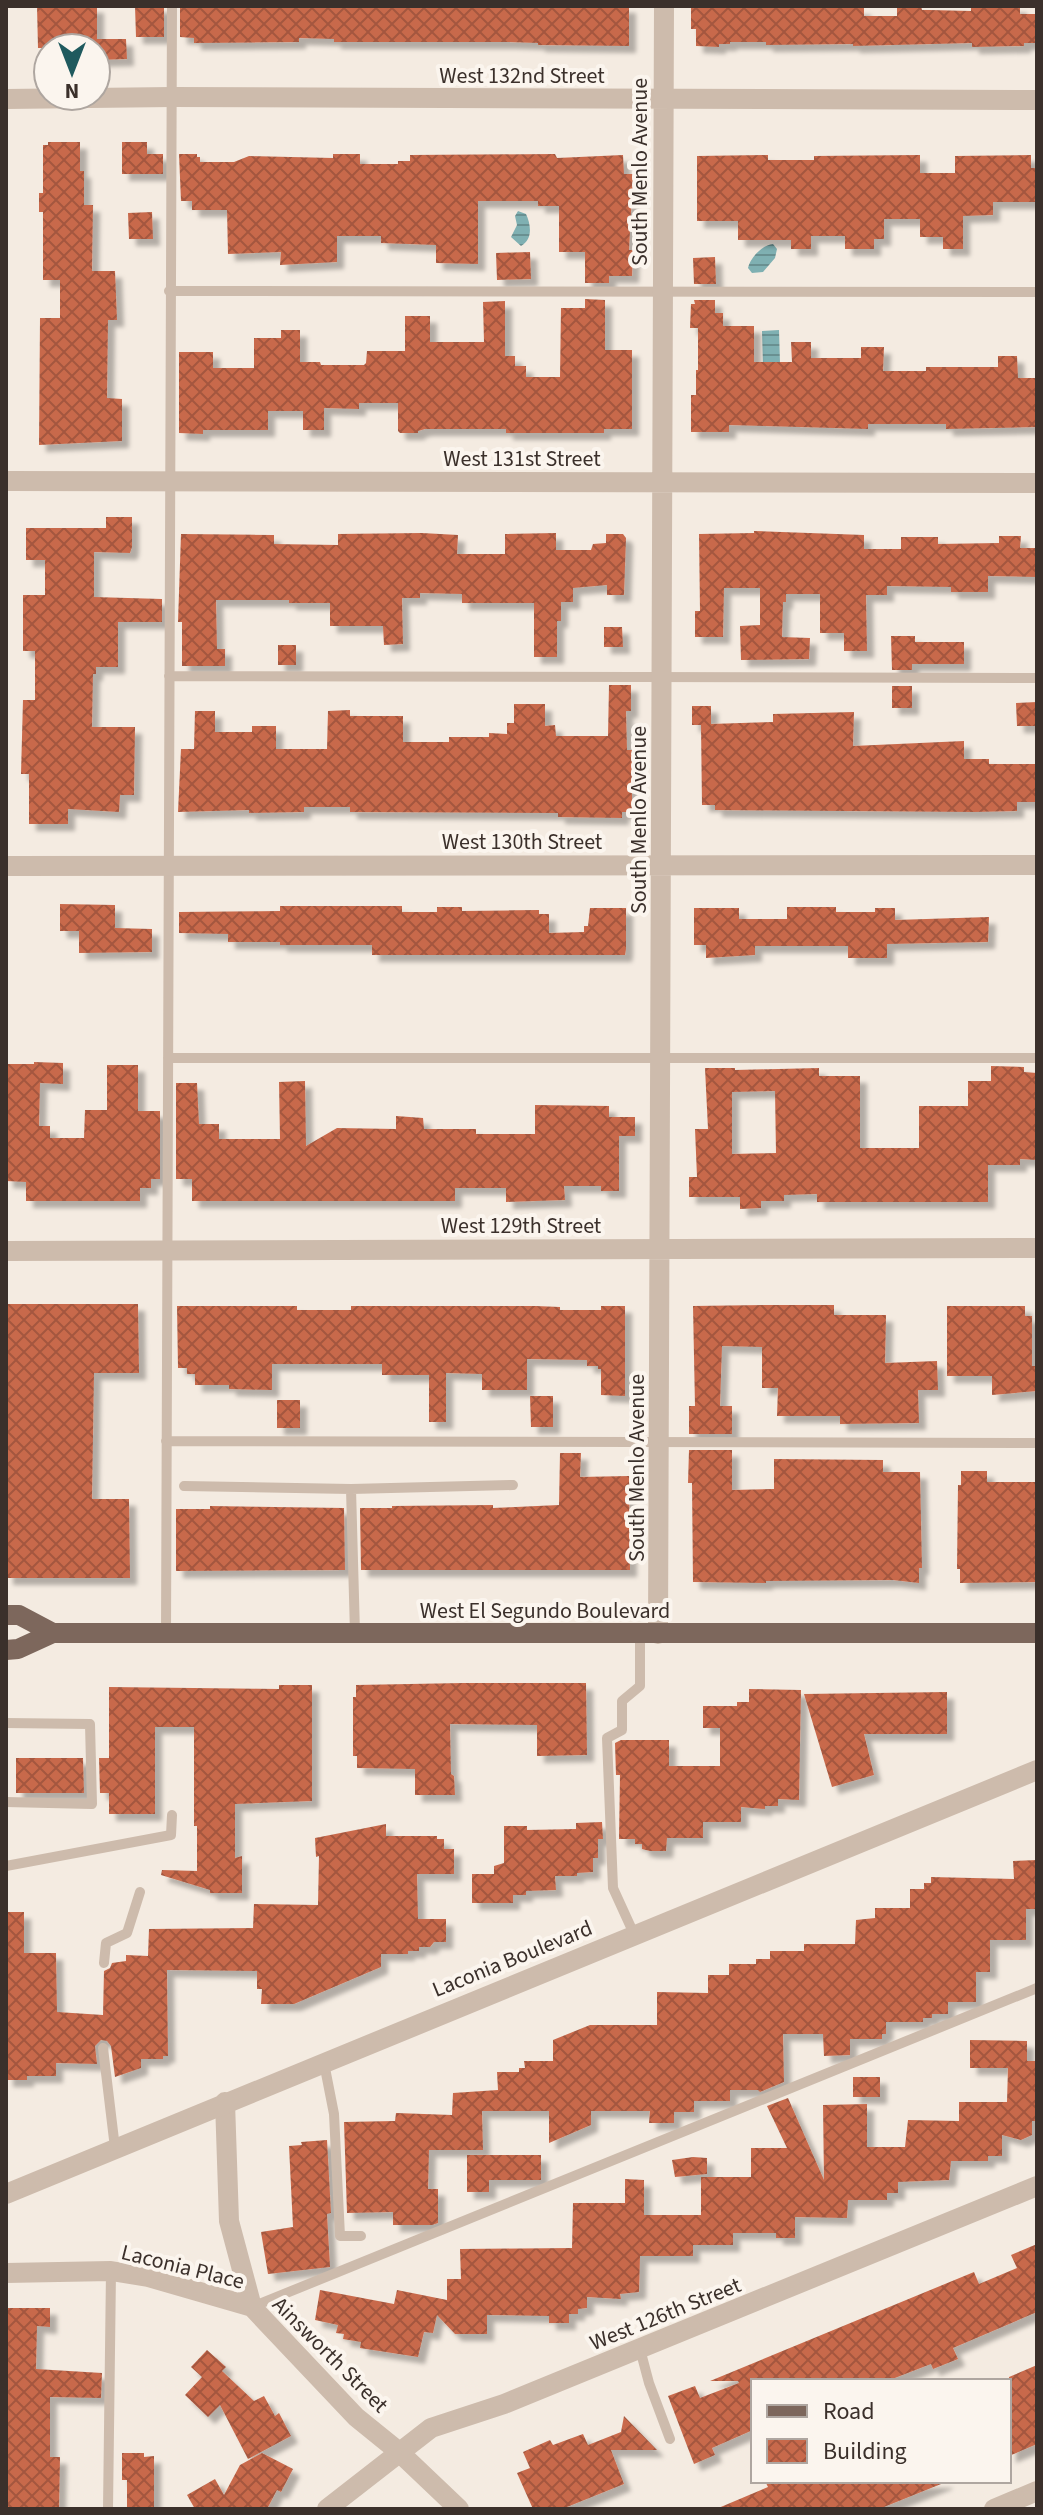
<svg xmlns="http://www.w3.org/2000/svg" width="1043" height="2515" font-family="'Source Sans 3',sans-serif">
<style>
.water{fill:url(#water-rules)}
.building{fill:url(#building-cross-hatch);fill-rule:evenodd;filter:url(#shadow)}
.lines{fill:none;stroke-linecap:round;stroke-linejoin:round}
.service{stroke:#cdbbac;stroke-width:10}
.minor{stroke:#cdbbac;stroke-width:20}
.tertiary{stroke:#cdbbac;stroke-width:20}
.primary{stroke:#7d675c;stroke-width:20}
.labels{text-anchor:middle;stroke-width:8;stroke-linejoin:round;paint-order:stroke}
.street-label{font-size:22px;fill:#3b302b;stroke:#fbf5ee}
</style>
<defs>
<pattern id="water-rules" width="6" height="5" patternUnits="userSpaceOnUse" patternTransform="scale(2)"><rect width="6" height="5" fill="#7fb0b2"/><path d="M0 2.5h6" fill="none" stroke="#699091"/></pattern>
<pattern id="building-cross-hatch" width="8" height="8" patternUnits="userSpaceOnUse" patternTransform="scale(2)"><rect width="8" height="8" fill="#c8694b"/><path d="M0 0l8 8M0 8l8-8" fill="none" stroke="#a4573f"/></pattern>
<filter id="shadow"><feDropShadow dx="7" dy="7" stdDeviation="2" flood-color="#0004"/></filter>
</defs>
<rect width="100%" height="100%" fill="#f4ebe1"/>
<path class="water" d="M518,211L526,214C531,225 533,239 521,246L511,237L517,225L515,216Z
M773,244L777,249L775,258L763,272L752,273L748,268C750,258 762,245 773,244Z
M779,330L780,363L763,367L762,331Z"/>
<path class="building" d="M37,6H97V39H126L127,59L96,60V48H38Z
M135,6H164V37H136Z
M180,6H629V46L538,45V43L509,42H334V39L299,38V42L194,43V38L180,37Z
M691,6H831V8H864V16H897V6H921L922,10H930L971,11V6H1020V14H1037V43H1024V46L972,47V43L853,46V44L766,45V42H730V44H719V47L696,46V29H691Z
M48,142H80V171H84V205H93L92,271H115L117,320H108L107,398L122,399V441L39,445L40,318H60V280H43V212H39V193H43V145H48Z
M122,142H147V154H163V174H122Z
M179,154H197V157H200V162H234L249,156L333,158V154H360V164H398V161H410V155L555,154L557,158L623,155L624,174H633L629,250H633L632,276H609V283H585V252H559V206H538V201H478V264L436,263V245L381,243V236H337V262L280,265L281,252L228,254L227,210H192V201H181Z
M768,155V160H814V156L920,155V173H955V156L1031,155V168H1037V202H993V215L963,216V249H943V237H920V219H884V239H874V249H845V236H811V249H791V240H738V221H697V156Z
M152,212L153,239H129L128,213Z
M530,252L531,279L497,280L496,253Z
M715,257L716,284H694L693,258Z
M585,299L605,300V350H632V429H604V433H506V429H425L418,431V433H400L398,431V403H359V409L324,408V430H303V411H268V430H203V434L179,433V352H213V368H254V338H281V330H300V362H320L321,365H364L366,363L367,351H405V316H430V342H484L483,302L505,301V356H515V366H526V377H560L561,308H585Z
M694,300H715V313H723V326H754V362H792L791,342H811V358H861V347H884L883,371H926V367H998V356H1017L1018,378H1037V427L946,429V424H868V429L729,425V432H691V395H696V370H698V328H690L691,304H695Z
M106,517H132V547L130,553L94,552V597L162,599V622H118V667H96V674H93L92,727H135L134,795H120L119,812L68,809V824H29V774H21L23,700H35V651H23V595H45V560H26V528H106Z
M754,531L864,535V549H901V537H938V544L999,543V536H1021L1020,548H1037V577L988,576V592H951V587L887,586V595H866L867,651H844V633H820V594H786V602H783L782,637L810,638L809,659L741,660L740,626L760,625V588H724L723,637H695V611H700L699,534L754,533Z
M422,533L458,535L457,554H505V534L556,533V550H591L593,544L606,543V534H623L626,538L624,595H607V585L573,588V602H561V621H557V657H534V603H462V594L420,593V598H402L403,644L384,645L383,626H330V603H289V600H216L217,649H225V666H182V622H178L181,534L274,535V544L338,545V534Z
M604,627H622L623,647H604Z
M891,636H915V642H964V664H912V670H892Z
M278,645H296V665H278Z
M609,685H631V711H626L627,750H632V812H622V818L558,817V813L350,812V807H304V812L249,813V810L178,812L181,749H194L195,711H215V732H252V726H276V749H327L328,711L350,710V716H403V742H449V737H489V733L507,734V723H514V704H545V726L555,725L556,736H608Z
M892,686H912V708H892Z
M1037,702V726H1017L1016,703Z
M692,706H711V724L773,722V714L854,712L853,746L964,741V759H989V764H1037L1036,802H1017V811L974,812L715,810V805H702L701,725H692Z
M60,904L115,905V928L152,929V952L79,953V931H60Z
M280,906H402V912H437V907H462V911L539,910V914H549V933L584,932V926H588L590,908H626V949L625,955H372V945H280V942H228V934L179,933V912L280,911Z
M787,907H836V912H875V908H895V920L989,917L988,942L887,944V958H848V946H755V955L706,958V945H694V908H739V919H787Z
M34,1062L63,1063V1084L40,1083L39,1126H50V1138H84L85,1110H107V1065H138V1111H160V1179H151V1188H140V1201H26V1182L6,1181V1074L8,1064H34Z
M991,1066L1024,1067V1072L1037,1073V1160L1020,1159V1165H988V1202H817V1194L784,1195V1201H761V1208L740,1209V1197H689V1177H697L695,1129H708L705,1068H735V1070L819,1068V1076H860V1148H919V1106H968V1081H991ZM775,1091L776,1153L732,1154V1092Z
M305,1081L306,1146L337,1128L396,1129V1116L423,1118L424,1129H476V1134H535V1105L609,1106V1117H635V1136H619V1191H601V1186H564L565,1200L506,1202V1188H455V1201H192V1179H176V1083H197L199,1124H219V1139H280L279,1082Z
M6,1304H138L139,1373H94L92,1499H129L130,1578H6Z
M766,1305H834V1315H886L885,1363L937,1361L938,1390H918L919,1423L840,1424V1416H777L778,1388H762V1347L722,1346L720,1406H732V1434H689V1406H695L693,1306Z
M177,1306H297V1310H351V1306H536L560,1307V1310H601V1306H625V1396L601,1395V1369H598V1366H587V1360L527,1359V1390H482V1374L446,1373V1422H429V1375H382V1364H272V1390L229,1389V1385H195V1374H187V1368H178Z
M947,1306H1025V1316H1032V1366H1037V1391L992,1395V1376H947Z
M530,1396H553V1427H531Z
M277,1400H300V1428H277Z
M689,1450H732V1490L774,1489V1459L883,1460V1472H920L922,1568H919V1583L893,1580L766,1581V1583L693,1582L692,1483H688Z
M560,1453H581L580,1477L629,1476L630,1570H361L360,1508H392V1506L493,1505V1508L559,1505Z
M961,1471H987V1482H1037V1582L960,1583V1569H957L958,1485H961Z
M210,1506L344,1508L345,1570L176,1571V1509H210Z
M463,1683H586L587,1755L537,1756V1725L450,1724L451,1774L454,1776L455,1795H415V1769L357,1768V1756H353V1697H356V1685Z
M279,1685H312V1801L235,1804V1858L242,1856V1893H210V1890L161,1875L162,1870L197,1871V1826H194V1727H155V1814H109V1793H100L99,1758H109V1687L279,1689Z
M749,1689L801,1690L799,1800L778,1799V1806H765V1809L741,1807V1822H703V1838H667L666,1851H650L642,1849V1844H635V1839H619L620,1775H616L615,1743L621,1740H669V1766H720V1728H703V1706H737V1702H749Z
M947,1692V1734H864L874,1775L832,1787L804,1694Z
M16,1758H83L84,1793H16Z
M602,1822L603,1839H598V1858H593V1872L577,1873V1876H555L556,1890L526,1891V1895H513V1903H472V1874H494V1866L504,1863V1826H527V1830L576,1829V1823Z
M386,1824V1836H437V1839H444V1849H454V1874H417L418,1919H446V1942H434L430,1947H419V1951H408V1954H381V1967L294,2004H261L262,1989H257V1971L167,1970L168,2056H163V2059H141V2068L115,2077L111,2046L107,2041L101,2040L95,2046L97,2064L56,2063V2076H27V2080H6V1912H24V1953H56L57,2012L103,2015L104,1971L110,1968L112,1963L126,1961V1955L148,1956L149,1929L253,1928L254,1904L318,1905L319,1856L316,1857L315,1838Z
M1037,1860V1909H1026V1940H990V1972H976V2002H948V2014H932V2018H923V2022H886V2034H882V2039H850V2055L824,2056L823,2034H783L784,2082L760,2092L758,2090H730V2101H694V2112H674V2123H649L650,2111H591V2125L549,2143V2111H482L483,2150H429L428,2189H438V2223L432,2225H393V2212L347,2213L344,2122L395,2121L396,2113L452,2115L453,2093L498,2090L497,2072H519V2068H525L524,2061H553V2040L590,2025H657V1992L708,1993V1975H729V1964H756V1959H770V1951H804V1944H855L856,1920L875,1918V1908H910V1889H924V1883H931V1877L1014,1879L1013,1861Z
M970,2040L1027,2041V2061H1037V2121H1032V2135L1021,2140L1002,2135V2156H988V2161H951L949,2180L898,2182V2193H887V2200H848L847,2218L795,2217V2238H776V2233H733V2245H693V2256H640L639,2292L620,2294L621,2299L587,2297V2308L578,2309V2314H569V2323H549V2316L487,2315V2334H455L437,2315L433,2333L424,2332L418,2357L360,2348L361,2342L343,2339L344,2334L336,2333L338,2325L315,2320L320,2290L394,2304L397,2290L447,2300V2279H461L460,2249L572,2248L573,2203H625V2179L644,2180V2215H701V2177H751V2148H787L767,2106L788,2098L824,2180L823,2105L867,2104V2147H905L908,2120L959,2121V2102H1007L1008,2068H970Z
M853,2077H880V2097H853Z
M327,2140L331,2213L327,2214L330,2267L268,2274L261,2232L293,2227L289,2146L302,2145L301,2142Z
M467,2155H541V2180H489V2192H467Z
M693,2157L707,2158V2174L675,2177L672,2160Z
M1037,2244V2312L953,2348L958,2359L933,2369L931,2364L887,2381H753V2430L712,2448L715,2455L694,2464L668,2396L695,2386L700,2398L739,2383L738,2381H710L974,2272L979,2284L1017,2268L1011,2255Z
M6,2308H50V2327L37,2326L36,2369L102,2373L101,2398L50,2397V2457H60L59,2509H6Z
M207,2350L226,2367L222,2371L254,2401L264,2396L275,2416L279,2413L291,2436L248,2459L220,2405L208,2417L185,2395L202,2377L191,2367Z
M1037,2365V2444L1009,2456V2377Z
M624,2416L657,2450H611L624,2484L562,2509H533L517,2473L530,2468L523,2452L550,2440L553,2445L583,2434L588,2445L621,2432Z
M122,2453H144V2457L154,2456V2509H127V2480H122Z
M262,2453L293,2469L281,2492L277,2490L267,2509H195L187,2495L215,2479L224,2495L240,2465Z
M765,2481H946V2482L879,2509H716L768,2487Z"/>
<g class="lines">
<path class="service" d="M169,291L1037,292
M169,676L1037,678
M168,1058H1037
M166,1441L1037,1443
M184,1486L351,1489L513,1485
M351,1489L355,1633
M166,1634L172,6
M6,1723L90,1724L92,1804L6,1802
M6,1866L171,1835L172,1815
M634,1934L613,1888L607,1738L622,1730V1701L640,1686V1634
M104,1963L106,1943L127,1933L140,1892
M103,2048L115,2148
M324,2063L334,2114L340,2236H361
M252,2307L1037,1988
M640,2349L649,2383L670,2439
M108,2509L111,2271"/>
<path class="minor" d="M6,99L172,97L1037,100
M6,481L1037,483
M6,866L1037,865
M6,1251L1037,1248
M658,1634L664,6
M225,2102L229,2221L252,2307L356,2417L398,2451L459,2509
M6,2273L111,2271L148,2277L252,2307
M327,2509L431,2428L504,2404L1037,2186
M994,2509L1037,2491"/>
<path class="tertiary" d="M6,2194L1037,1770"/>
<path class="primary" d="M6,1615H19L53,1633
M6,1650L18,1649L53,1633H1037"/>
</g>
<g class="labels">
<g class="street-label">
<text x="522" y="83">West 132nd Street</text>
<text transform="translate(639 172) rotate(-90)" y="8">South Menlo Avenue</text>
<text x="522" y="466">West 131st Street</text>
<text transform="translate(638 820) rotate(-90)" y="8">South Menlo Avenue</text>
<text x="522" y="849">West 130th Street</text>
<text x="521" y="1233">West 129th Street</text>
<text transform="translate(636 1468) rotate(-90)" y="8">South Menlo Avenue</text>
<text x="545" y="1618">West El Segundo Boulevard</text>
<text transform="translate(512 1958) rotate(-22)" y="8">Laconia Boulevard</text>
<text transform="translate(183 2266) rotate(14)" y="8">Laconia Place</text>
<text transform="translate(665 2313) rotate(-22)" y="8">West 126th Street</text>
<text transform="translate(331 2354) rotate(45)" y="8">Ainsworth Street</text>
</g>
</g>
<rect width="1043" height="2515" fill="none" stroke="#3b302b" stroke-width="16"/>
<rect x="751" y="2379" width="260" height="104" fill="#fbf5ee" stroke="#aea6a0" stroke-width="2"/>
<rect x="767" y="2405" width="40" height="12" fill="#7d675c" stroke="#aea6a0" stroke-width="2"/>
<text x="823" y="2419" font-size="24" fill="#3b302b">Road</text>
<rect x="767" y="2439" width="40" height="24" fill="url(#building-cross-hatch)" stroke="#aea6a0" stroke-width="2"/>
<text x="823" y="2459" font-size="24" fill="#3b302b">Building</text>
<g transform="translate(72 72) rotate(180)"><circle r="38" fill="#fbf5ee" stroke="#aea6a0" stroke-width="2"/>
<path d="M0-6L14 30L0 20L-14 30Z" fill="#1f5a5e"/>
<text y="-12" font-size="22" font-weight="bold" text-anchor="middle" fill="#3b302b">N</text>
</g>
</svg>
